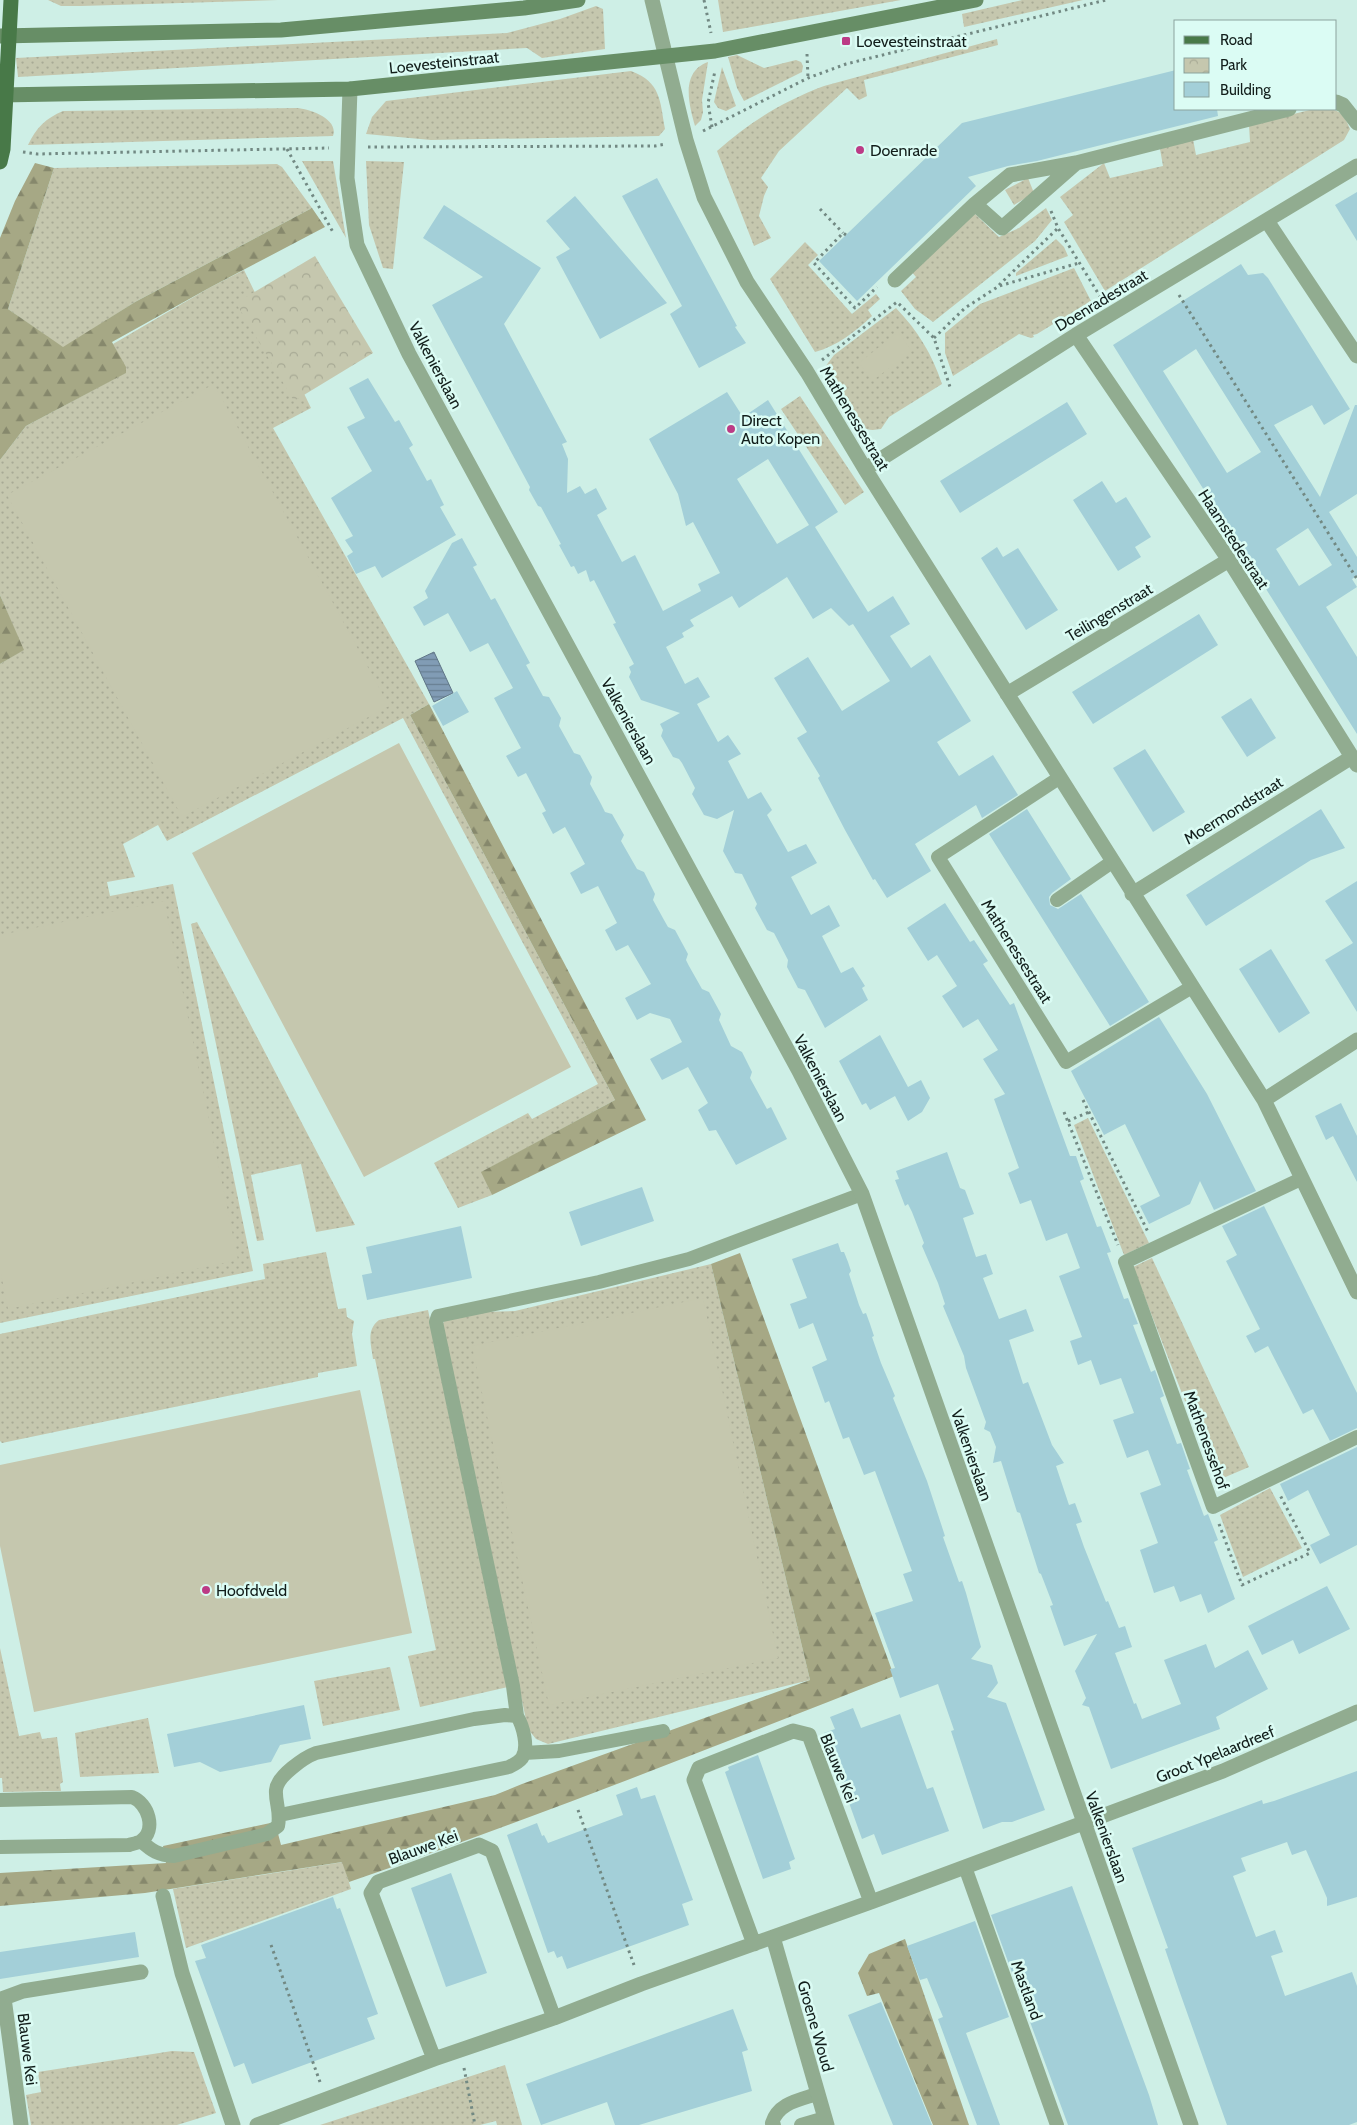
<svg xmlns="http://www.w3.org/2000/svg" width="1357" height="2125" font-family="Cabin,sans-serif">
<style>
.grass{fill:url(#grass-dots)}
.forest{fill:url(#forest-firs)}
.park{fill:url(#park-crowns)}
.pitch{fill:#c5c7ae}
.water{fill:url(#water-rules);stroke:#607687}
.building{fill:#a3cfd8;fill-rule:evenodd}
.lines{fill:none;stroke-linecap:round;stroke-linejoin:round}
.path{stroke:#728983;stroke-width:3;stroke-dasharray:2.5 4;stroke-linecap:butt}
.lane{stroke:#91ac90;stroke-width:14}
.street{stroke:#91ac90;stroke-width:15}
.secondary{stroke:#678e66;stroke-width:15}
.primary{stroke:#487948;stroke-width:15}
.poi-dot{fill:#bc3b86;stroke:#dbfcf4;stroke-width:2}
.labels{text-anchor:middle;stroke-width:5;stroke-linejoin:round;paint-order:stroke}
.poi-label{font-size:16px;fill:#121e1b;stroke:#dbfcf4;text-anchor:start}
.street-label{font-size:16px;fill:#121e1b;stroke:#dbfcf4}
</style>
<defs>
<pattern id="grass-dots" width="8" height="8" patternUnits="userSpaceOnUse" patternTransform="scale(1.25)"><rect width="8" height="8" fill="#c5c7ae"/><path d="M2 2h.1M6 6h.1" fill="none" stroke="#a8aa95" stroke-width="1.8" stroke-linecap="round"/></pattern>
<pattern id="forest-firs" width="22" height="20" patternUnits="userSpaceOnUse" patternTransform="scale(1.25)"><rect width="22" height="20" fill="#a6a885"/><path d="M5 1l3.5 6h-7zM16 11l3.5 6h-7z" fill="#86886c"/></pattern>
<pattern id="park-crowns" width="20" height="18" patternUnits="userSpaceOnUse" patternTransform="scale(1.25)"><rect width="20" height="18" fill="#c5c7ae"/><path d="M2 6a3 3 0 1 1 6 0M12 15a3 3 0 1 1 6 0" fill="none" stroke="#a8aa95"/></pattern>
<pattern id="water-rules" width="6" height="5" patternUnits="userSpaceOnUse" patternTransform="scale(1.25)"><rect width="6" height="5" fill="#819cb5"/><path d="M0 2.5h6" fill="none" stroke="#687f92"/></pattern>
</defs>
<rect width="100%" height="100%" fill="#ceefe6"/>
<path class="grass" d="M48,0H278L81,6H61Z
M718,0H901L723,32Z
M1022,0H1083L964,27L962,14Z
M596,6L603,9L605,49L542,58L527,48L18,77L16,58L507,33L560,19Z
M997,39L998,45L864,80L867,96L859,100L847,88L779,151L761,178L768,187L764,196L759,216L771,238L754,246L717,151C751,121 782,102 824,86Z
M737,55L764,68L796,60L801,62L803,66L802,72L744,101L737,88L728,57Z
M708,62L702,100L703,112L701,120L695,126C689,105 680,72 708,62Z
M722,67L736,106L726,111L718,108L714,102Z
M631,71C661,82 660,101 665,129L659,136L431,140L366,134L372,117L386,101Z
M297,108C310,109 339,119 333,136L28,145C36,128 46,118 63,111Z
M1314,109C1335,109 1341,107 1350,129L1344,140L1105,291L1064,222L1073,215L1060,197L1104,163L1110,178L1163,166L1160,149L1193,139L1196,155L1250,142L1249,125Z
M302,161H333L346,238Z
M366,161L404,162L393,269L383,268L369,225Z
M277,164L282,167L312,208L135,302L63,348L8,309L54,168Z
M1028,178L1034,193L1014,205L1005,190Z
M1046,208L1052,220L1035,241L933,322L915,309L901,291L916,277L911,271L973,212L999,237L1019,228Z
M1056,239L1064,247L1068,256L1016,276V273Z
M805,242L818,255L808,265L852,314L876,294L880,299L868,310L872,316C855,332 837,346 815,352L770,279Z
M1074,268L1091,301L1037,334L1033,335L1034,337L1031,338L1019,334L953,376L945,353V333L980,304Z
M244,270L311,408L273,428L429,704L410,715L615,1100L482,1172L492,1195L458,1208L434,1163L528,1113L532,1119L598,1084L403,718L167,841L158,825L123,844L135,877L107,882L110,896L173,884L253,1271L0,1323V664L23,650L0,595V460L26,426L125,373V367L113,344L209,288Z
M896,308C918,331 932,354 942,384L889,417L881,429C875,430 868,431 863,427C852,418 832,380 825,367L834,355Z
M800,396L864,492L845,505L781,409Z
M197,922L355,1225L316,1232L301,1164L251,1175L264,1240L257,1241L191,924Z
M1088,1118L1149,1243L1124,1255L1074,1125Z
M326,1252L338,1309L346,1308L347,1317L354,1321L352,1334L357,1366L318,1373V1377L2,1443L0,1441V1334L265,1279L263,1264Z
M1152,1258L1249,1467L1216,1481L1133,1267Z
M711,1264L810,1680L548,1744L536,1739L528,1729L442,1325L445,1320L478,1312L515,1311Z
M428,1310L508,1687L420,1707L408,1656L436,1650L375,1359H373C371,1344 366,1330 379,1320Z
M1270,1488L1302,1548L1243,1577L1220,1515Z
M0,1648L19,1736L40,1732L42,1739L57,1737L63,1782L60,1784L61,1791L3,1792L2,1778H0Z
M390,1667L400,1710L323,1726L314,1681Z
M148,1718L159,1773L80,1777L75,1733Z
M343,1862L351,1889L186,1948L173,1889Z
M172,2051L194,2052L216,2113L177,2125H31L26,2095L41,2092L38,2072Z
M505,2065L522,2125H497L496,2121L480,2125H320Z"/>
<path class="forest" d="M35,163L54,168L8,309L63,347L135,302L312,208L325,227L209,288L112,342L126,367V373L26,426L0,460V238L15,201Z
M0,595L24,650L0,664Z
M429,704L646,1120L492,1195L481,1172L615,1100L410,715Z
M740,1253L894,1676C713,1747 532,1819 349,1882L342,1862L145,1893L0,1906V1873L166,1863L163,1846L275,1822L281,1845L495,1795L522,1784L810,1680L711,1264Z
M905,1939L969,2125H933L879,1993L867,1996L858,1973L869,1954Z"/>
<path class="park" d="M315,256L373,353L294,401L236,303Z"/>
<path class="pitch" d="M898,332L912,351L872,381L859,363Z
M214,384L389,706L182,817L7,495Z
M399,743L571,1067L364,1177L192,853Z
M164,901L238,1260L8,1309L0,1269V935Z
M703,1298L778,1658L549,1705L472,1346Z
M360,1390L412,1633L34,1712L0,1546V1465Z"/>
<path class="water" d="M434,652L453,693L434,702L415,661Z"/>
<path class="building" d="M1176,70V109H1217L1218,116L1037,161L1008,166L968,177L976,186L857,301L819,261L962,123Z
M657,178L737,326L735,327L746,343L699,368L670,314L682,306L622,196Z
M1357,192V241L1335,205Z
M575,196L667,303L600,339L556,257L570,249L546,221Z
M444,205L541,268L504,324L567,442L562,444L568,459L567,493L580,486L585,494L596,488L607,509L597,515L622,562L635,555L663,611L701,591L698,584L720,573L693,522L686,526L678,494L649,439L727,392L743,417L768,400L838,512L815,527L868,612L893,596L910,624L890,636L911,668L930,655L971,721L937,742L959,776L993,755L1018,795L982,818L976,805L915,844L931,871L887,898L875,879L873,880L845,830L818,778L820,776L797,738L807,732L774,678L808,657L842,711L890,681L853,624L849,626L831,608L813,619L787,577L739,608L732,596L690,620L694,626L682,633L684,637L666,647L685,684L698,677L710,697L697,704L718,742L728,735L741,754L728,761L748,799L761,792L772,810L767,815L788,852L806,844L817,863L791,877L811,915L829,905L840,926L822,936L841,973L853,967L865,986L862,988L868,1000L825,1028L805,990L798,988L787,967L788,960L774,933L767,930L755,908L757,904L742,874L735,873L723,851L734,810L717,819L704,815L692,794L695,788L682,763L679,759L673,757L661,736L663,730L660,724L680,713L641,700L629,677L631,672L629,667L634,664L613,624L616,623L594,580L590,582L586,570L578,574L574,566L571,567L559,545L561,544L541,507L538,506L529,490L530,487L432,305L483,277L423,238ZM768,459L809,525L777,544L737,479Z
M1241,264L1248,275L1263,273L1268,278L1350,409L1324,425L1312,405L1274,425L1320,497L1355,405H1357V494L1329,512L1357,557V576L1352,579L1357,587L1326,607L1357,657V734L1113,345ZM1196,349L1261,452L1227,473L1163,371ZM1308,528L1332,565L1299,586L1276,549Z
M368,378L395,422L399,420L413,445L409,448L427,481L431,479L444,505L440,507L456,535L382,578L375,566L356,574L347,556L353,552L345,540L353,536L331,498L372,471L347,427L365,418L349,388Z
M1067,402L1087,434L960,513L940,481Z
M1102,481L1116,503L1126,497L1151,537L1135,547L1141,557L1118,571L1073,500Z
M462,538L477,565L473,567L491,600L495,598L530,663L526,665L543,696L549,697L561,718L559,726L574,753L580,755L592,777L590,784L601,804L605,812L612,814L624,835L621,841L637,869L644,872L655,894L653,900L664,920L668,927L675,930L688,954L686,960L689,966L702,989L709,992L721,1014L719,1020L731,1046L742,1052L752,1072L750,1078L767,1109L771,1107L787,1139L736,1165L716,1130L709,1131L698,1110L708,1103L688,1067L662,1080L650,1059L682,1042L670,1019L650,1013L637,1020L625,998L651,984L628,945L616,951L605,930L617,923L598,886L581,894L570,873L585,864L565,827L553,834L542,813L546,811L526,773L518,777L506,756L521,748L494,698L513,688L488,643L470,652L448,613L424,626L413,607L428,598L425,591L452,543Z
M997,547L1003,557L1018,548L1058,610L1026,630L981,558Z
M1199,614L1218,645L1093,724L1072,692Z
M457,691L469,712L443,726L432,706Z
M1251,698L1276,738L1247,757L1221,717Z
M1145,749L1185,812L1153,832L1113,768Z
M1027,809L1071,879L1052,893L1049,897L1050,905L1058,909L1081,894L1149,1002L1110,1026L989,834Z
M1321,809L1345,848L1311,860L1206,926L1186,895Z
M1357,881V1012L1325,960L1353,943L1325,901Z
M945,903L970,942L974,940L988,961L983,964L1010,1005L1014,1003L1070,1156H1076L1084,1179L1080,1181L1097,1227L1101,1226L1111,1252L1107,1253L1124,1299L1128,1298L1138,1324L1133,1325L1151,1372L1155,1370L1164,1396L1160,1398L1177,1444L1181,1443L1190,1469L1187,1470L1204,1516L1208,1514L1218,1540L1214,1542L1235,1599L1208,1613L1201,1594L1180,1602L1174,1586L1154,1593L1140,1550L1158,1543L1140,1493L1161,1485L1148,1450L1127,1458L1113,1420L1134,1413L1121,1378L1100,1385L1091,1360L1078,1365L1070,1341L1082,1337L1059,1276L1080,1268L1067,1233L1046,1241L1031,1200L1020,1204L1008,1173L1019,1168L994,1099L1005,1094L983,1059L998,1050L978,1019L963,1028L942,996L957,986L937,955L928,961L907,928Z
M1271,949L1310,1013L1279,1033L1239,969Z
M1159,1017L1207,1094L1256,1191L1214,1210L1200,1181L1190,1204L1149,1224L1140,1206L1160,1196L1125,1124L1104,1135L1071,1071Z
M880,1035L908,1087L921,1080L930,1098L922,1112L908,1121L895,1096L870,1110L866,1103L862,1105L839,1061Z
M1341,1103L1357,1136V1182L1333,1136L1326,1140L1315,1116Z
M947,1152L960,1188L965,1190L974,1214L963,1218L976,1257L986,1254L993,1274L983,1278L999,1319L1026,1309L1034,1331L1009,1340L1023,1384L1028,1382L1052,1445L1064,1463L1056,1466L1069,1505L1075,1503L1082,1522L1076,1524L1084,1547L1106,1602L1108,1601L1119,1628L1125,1626L1132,1647L1115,1653L1134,1704L1136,1703L1142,1719L1181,1704L1164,1660L1206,1644L1215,1668L1248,1650L1268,1689L1216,1717L1220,1729L1111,1769L1089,1707L1082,1705L1086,1698L1075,1671L1097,1634L1064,1646L1050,1606L1053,1605L1041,1574L1039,1573L1020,1513L1017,1512L1001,1461L993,1463L996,1447L990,1432L984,1429L986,1422L966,1368L964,1356L943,1306L945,1304L938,1283L922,1246L924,1243L912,1212L908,1204L905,1206L895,1180L899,1179L896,1171Z
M642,1187L654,1221L581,1246L569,1212Z
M1264,1206L1357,1393V1428L1330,1441L1313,1409L1303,1414L1268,1346L1255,1353L1246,1336L1260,1329L1226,1261L1237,1255L1222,1226Z
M461,1226L472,1278L367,1300L362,1275L372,1273L366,1247Z
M838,1243L841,1252H844L848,1262L851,1271L849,1274L859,1305L863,1314L866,1313L870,1324L874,1336L872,1337L881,1363L895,1396L893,1398L927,1481L945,1536L943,1537L959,1582L962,1581L966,1593L981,1647L971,1659L992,1665L998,1683L987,1697L1006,1703L1045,1810L1012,1822H1002L983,1829L951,1731L954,1730L938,1684L900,1698L890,1669L895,1668L875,1613L913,1601L903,1574L912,1571L875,1471L864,1475L849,1437L843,1439L829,1401L825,1403L812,1367L827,1360L813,1323L799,1329L790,1304L807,1298L792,1259Z
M1357,1447V1545L1320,1564L1310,1545L1330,1535L1319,1513L1308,1490L1288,1501L1280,1484Z
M1327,1586L1350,1629L1299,1654L1293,1640L1262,1655L1248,1626Z
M304,1705L311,1739L280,1745L271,1762L220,1772L200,1762L174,1767L167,1734Z
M853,1708L861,1728L900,1714L927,1789L933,1787L949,1831L882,1855L874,1834L862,1839L824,1733L835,1729L830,1717Z
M758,1755L795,1859L789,1862L791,1869L763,1879L725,1772L729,1770L728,1767Z
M1357,1771V1897L1327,1906V1898L1306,1850L1292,1855L1287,1842L1241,1858L1246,1871L1233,1876L1256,1937L1275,1930L1283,1952L1271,1956L1285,1996L1352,1972L1357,1986V2122L1349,2125H1227L1179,1990L1165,1949L1168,1948L1132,1848L1262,1800L1263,1804L1274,1801Z
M637,1787L641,1799L655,1795L693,1900L682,1904L689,1925L567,1969L562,1956L557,1958L554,1951L548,1953L507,1835L537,1823L542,1836L544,1835L548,1843L623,1815L616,1795Z
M451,1873L487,1973L446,1987L411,1888Z
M1072,1886L1149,2095L1158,2125H1068L1026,2011L991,1915Z
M333,1897L337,1909L340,1908L378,2014L367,2018L375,2039L252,2084L244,2063L234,2067L226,2045L195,1961L206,1958L201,1945Z
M975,1921L1009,2017L966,2033L1000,2125H977L938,2019L943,2017L927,1978L920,1980L907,1946Z
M135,1932L139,1957L0,1979V1952Z
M881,2002L902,2052L932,2125H893L879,2091L848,2015Z
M733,2009L748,2050L742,2052L752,2091L639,2125H615L607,2102L541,2125L526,2084Z"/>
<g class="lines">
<path class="path" d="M704,0L711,33
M807,54L808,78
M712,127L708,103L715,71
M703,131L808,78L846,64L1106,0
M368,147L655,146L666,144
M287,149L334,234
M23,152L37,154L329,148
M820,209L843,233
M1051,211L1058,228L1101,298
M846,235L843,233L814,263L855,308L877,287
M999,285L1058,228
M1179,295L1357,579
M934,338L965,308L999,286L1079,263
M822,360L897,302L934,338L951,390
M1083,1100L1148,1232
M1064,1112L1118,1245
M1068,1121L1089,1112
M1219,1524L1242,1585L1310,1553L1280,1495
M578,1810L634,1965
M271,1945L320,2082
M464,2068L475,2125"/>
<path class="lane" d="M1059,778L938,857L1066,1062L1192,987
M1057,900L1112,862
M1301,1179L1125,1262L1213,1507L1357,1437
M517,1716L513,1686L436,1322L438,1316L599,1282L689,1259L862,1194
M524,1753L559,1751L663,1731
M0,1800L132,1797C148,1803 157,1830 141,1841C138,1843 132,1844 129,1845L0,1847
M141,1841C152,1851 158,1855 174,1856L267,1834L278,1826C281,1812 275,1802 276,1790C277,1776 305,1757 316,1753L474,1719L505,1715L517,1716C523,1726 529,1747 522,1758C519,1762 513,1765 509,1767L280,1815
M965,1867L1057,2125
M774,2125L772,2123C778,2103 799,2100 817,2094
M801,2125L825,2118"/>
<path class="street" d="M652,0L686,140L704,197L747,282L807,372L865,469L1264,1100L1357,1292
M350,89L347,178L357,245L409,354L800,1073L862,1194L1191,2125
M1336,102L1343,105L1357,123
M1076,163L1002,228L975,204L1010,175L1076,163L1289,109
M1267,221L1357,356
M895,280L975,204
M1076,335L1229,560L1357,765
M865,469L1076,335L1357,166
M1007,694L1229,560
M1132,894L1352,757
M1264,1100L1357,1040
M163,1896L182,1973L233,2125
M773,1937L827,2125
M754,1944L694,1780L699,1768L793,1731L809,1735L871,1902
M434,2059L371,1893L378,1882L479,1845L492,1851L554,2018
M21,2125L4,1998L23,1991L141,1972
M257,2125L434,2059L554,2018L641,1984L871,1902L1223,1771L1357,1712"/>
<path class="secondary" d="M0,36L281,30L524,8L578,0
M0,95L350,89L715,51L976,0"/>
<path class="primary" d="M0,162L3,149L11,0"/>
</g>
<g class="poi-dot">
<rect x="841" y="36" width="10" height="10" rx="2.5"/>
<circle cx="860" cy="150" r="5"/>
<circle cx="731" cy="429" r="5"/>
<circle cx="206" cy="1590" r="5"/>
</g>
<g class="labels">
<g class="poi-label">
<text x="856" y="47">Loevesteinstraat</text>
<text x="870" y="156">Doenrade</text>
<text x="741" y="426">Direct<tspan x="741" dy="18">Auto Kopen</tspan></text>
<text x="216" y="1596">Hoofdveld</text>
</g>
<g class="street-label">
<text transform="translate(444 62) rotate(-6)" y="6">Loevesteinstraat</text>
<text transform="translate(1101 300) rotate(-31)" y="6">Doenradestraat</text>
<text transform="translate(436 365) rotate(62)" y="6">Valkenierslaan</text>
<text transform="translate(855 418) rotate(59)" y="6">Mathenessestraat</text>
<text transform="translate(1234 539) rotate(57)" y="6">Haamstedestraat</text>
<text transform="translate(1109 612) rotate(-31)" y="6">Teilingenstraat</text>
<text transform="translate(629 721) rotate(61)" y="6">Valkenierslaan</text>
<text transform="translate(1233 810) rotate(-32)" y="6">Moermondstraat</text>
<text transform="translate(1017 951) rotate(58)" y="6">Mathenessestraat</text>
<text transform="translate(821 1078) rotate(62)" y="6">Valkenierslaan</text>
<text transform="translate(1207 1440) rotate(70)" y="6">Mathenessehof</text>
<text transform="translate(972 1455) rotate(71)" y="6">Valkenierslaan</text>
<text transform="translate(1215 1754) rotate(-22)" y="6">Groot Ypelaardreef</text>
<text transform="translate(839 1768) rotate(68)" y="6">Blauwe Kei</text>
<text transform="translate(1107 1837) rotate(70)" y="6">Valkenierslaan</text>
<text transform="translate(423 1847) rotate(-20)" y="6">Blauwe Kei</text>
<text transform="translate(1027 1990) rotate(70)" y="6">Mastland</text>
<text transform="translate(816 2026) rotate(74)" y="6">Groene Woud</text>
<text transform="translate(28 2049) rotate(83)" y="6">Blauwe Kei</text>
</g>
</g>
<rect x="1174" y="20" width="162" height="90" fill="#dbfcf4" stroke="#8ba39d"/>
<rect x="1184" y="36" width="25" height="8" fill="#487948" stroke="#8ba39d"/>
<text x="1220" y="45" font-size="15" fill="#121e1b">Road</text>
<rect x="1184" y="58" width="25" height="15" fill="url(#park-crowns)" stroke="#8ba39d"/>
<text x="1220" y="70" font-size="15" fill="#121e1b">Park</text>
<rect x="1184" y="82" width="25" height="15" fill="#a3cfd8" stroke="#8ba39d"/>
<text x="1220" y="95" font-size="15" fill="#121e1b">Building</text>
</svg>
